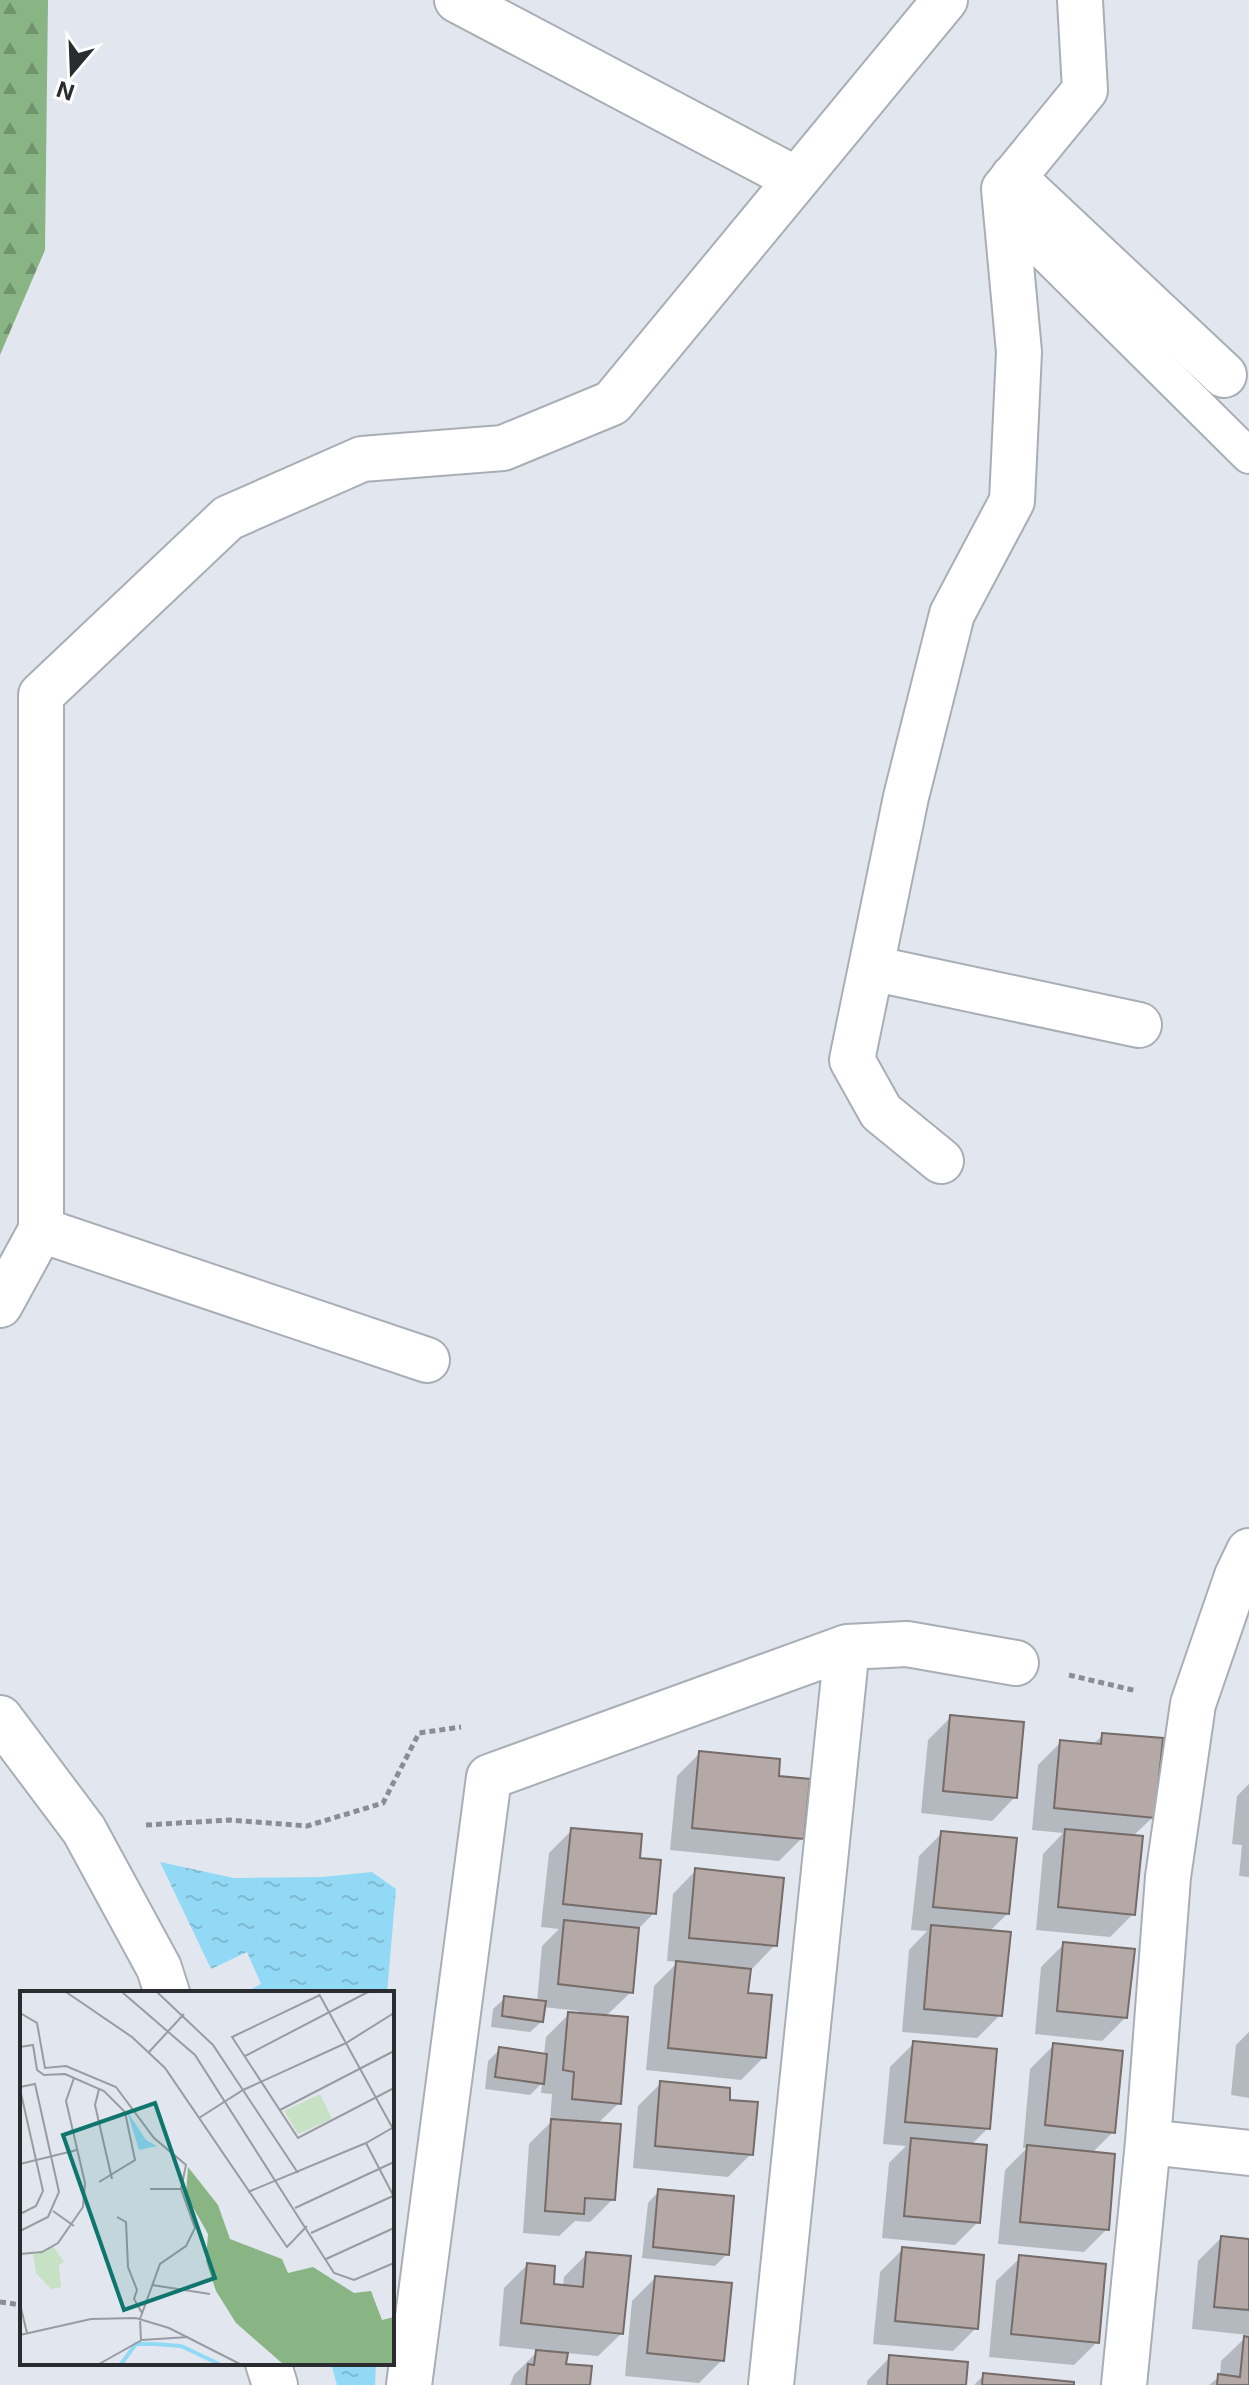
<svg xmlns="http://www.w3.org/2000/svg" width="1249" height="2385" font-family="Inter,sans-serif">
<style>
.forest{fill:url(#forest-firs)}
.water{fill:url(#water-ripples)}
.shadow{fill:#0003}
.building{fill:#b4a9a6;stroke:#756c69;stroke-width:2}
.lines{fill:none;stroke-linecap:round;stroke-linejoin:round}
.service-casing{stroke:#a9aeb6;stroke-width:38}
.minor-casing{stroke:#a9aeb6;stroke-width:48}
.path{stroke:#8a8e93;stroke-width:5;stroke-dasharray:6 4;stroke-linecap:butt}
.service{stroke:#fff;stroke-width:34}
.minor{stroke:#fff;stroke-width:44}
.inset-river{fill:none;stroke:#91d9f5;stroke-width:4}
.inset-road{fill:none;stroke:#989ca2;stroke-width:2}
.view{fill:#0f766e;fill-opacity:0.15;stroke:#0f766e;stroke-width:4}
.inset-edge{fill:none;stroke:#2a2c2f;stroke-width:4}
</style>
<defs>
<pattern id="forest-firs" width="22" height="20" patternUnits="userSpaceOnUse" patternTransform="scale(2)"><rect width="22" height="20" fill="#89b585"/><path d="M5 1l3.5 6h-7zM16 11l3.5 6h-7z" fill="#70936d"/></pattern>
<pattern id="water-ripples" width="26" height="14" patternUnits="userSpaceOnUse" patternTransform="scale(2)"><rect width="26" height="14" fill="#91d9f5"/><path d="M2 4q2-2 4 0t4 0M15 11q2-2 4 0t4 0" fill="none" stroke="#7dbad2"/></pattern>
</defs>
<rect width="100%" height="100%" fill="#e2e7ef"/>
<path class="forest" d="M0,0H48L45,250L0,355Z"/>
<path class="water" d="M160,1862L234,1878L322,1877L372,1872L396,1889L387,1993H244L261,1984L247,1952L211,1969Z
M331,2363H376L375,2385H337Z"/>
<path class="shadow" d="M951,1717L1015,1797L992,1821L921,1813L928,1740Z
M1103,1735L1153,1817L1132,1837L1133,1914L1110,1937L1036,1930L1043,1854L1063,1833L1032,1830L1038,1765L1061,1742L1092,1745Z
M700,1753L777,1778L802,1838L779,1861L670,1850L677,1776Z
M1249,1784V1877L1239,1876L1242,1845L1232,1844L1237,1796Z
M572,1830L638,1860L654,1913L637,1930L631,1992L605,2017L619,2103L597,2124L613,2199L590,2222L575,2221L559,2236L523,2233L529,2144L550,2123L552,2094L541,2093L542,2083L530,2095L485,2089L488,2061L500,2049L544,2055L546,2037L569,2014L578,2015L579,2011L543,2007L542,2021L530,2032L491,2027L493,2009L505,1998L537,2002L542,1946L559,1929L541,1927L549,1853Z
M942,1833L1007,1914L989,1932L1000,2015L977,2038L902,2032L909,1950L927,1931L911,1930L919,1856Z
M696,1870L775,1945L752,1969L749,1968L746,1995L764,2057L741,2080L646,2070L654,1986L678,1962L667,1961L673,1894Z
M1064,1944L1126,2017L1102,2041L1035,2034L1041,1967Z
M1249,2032V2098L1231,2095L1236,2045Z
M913,2044L988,2128L970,2146L978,2222L955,2245L882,2238L889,2163L906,2146L883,2144L890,2067Z
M1053,2046L1113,2132L1091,2154L1107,2229L1084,2252L998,2244L1005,2170L1027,2148H1023L1030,2069Z
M661,2083L728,2101L751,2154L728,2177L633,2168L638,2106Z
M659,2191L727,2254L715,2266L642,2258L648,2203Z
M1221,2238L1249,2241V2385H1209L1220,2376L1221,2361L1248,2335L1192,2329L1198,2261Z
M903,2249L976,2328L953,2351L873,2344L880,2272Z
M587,2254L622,2333L598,2356L566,2353L564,2366L588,2385H510L514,2375L539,2350L499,2346L504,2288L527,2265L552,2286L563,2287L564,2277Z
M1020,2258L1097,2342L1074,2365L989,2357L996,2281Z
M655,2278L722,2360L699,2383L625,2376L632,2301Z
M890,2357L964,2385H867V2381Z
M984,2375L1072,2385H974Z"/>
<path class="building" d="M950,1715L1024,1722L1017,1798L943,1791Z
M1102,1733L1163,1738L1155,1818L1054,1808L1060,1740L1101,1744Z
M699,1751L780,1759L779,1776L810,1779L804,1839L692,1828Z
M571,1828L642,1834L640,1858L661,1860L656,1914L563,1904Z
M1065,1829L1143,1836L1135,1915L1058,1907Z
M941,1831L1017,1838L1009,1914L933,1907Z
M695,1868L784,1878L777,1946L689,1938Z
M564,1920L639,1928L633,1993L558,1984Z
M931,1925L1011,1932L1002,2016L924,2009Z
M1063,1942L1135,1949L1127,2018L1057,2011Z
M676,1961L751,1969L748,1993L772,1995L766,2058L668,2048Z
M504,1996L546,2001L543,2022L502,2016Z
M568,2012L628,2017L621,2104L572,2099L574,2072L563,2070Z
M913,2041L997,2049L990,2129L905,2122Z
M1053,2043L1123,2051L1115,2133L1045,2125Z
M499,2047L547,2054L544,2084L495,2077Z
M660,2081L730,2088V2100L758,2102L753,2155L655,2146Z
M551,2119L621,2124L615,2200L585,2198L584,2214L545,2211Z
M911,2138L987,2145L980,2223L904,2216Z
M1027,2145L1115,2154L1109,2230L1020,2222Z
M658,2189L734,2196L729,2255L653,2247Z
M1221,2236L1249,2239V2310L1214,2307Z
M902,2247L984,2255L978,2329L895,2321Z
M586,2252L631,2256L623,2334L521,2323L527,2263L555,2266L554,2284L583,2287Z
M1019,2255L1106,2264L1099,2343L1011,2334Z
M655,2276L732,2283L724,2361L647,2353Z
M1244,2336L1249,2337V2385H1217L1218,2374L1240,2377Z
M536,2350L568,2353L566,2364L592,2366L590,2385H526L528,2364L534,2365Z
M889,2355L968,2362L966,2385H887Z
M983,2373L1074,2382V2385H982Z"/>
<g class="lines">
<g class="service-casing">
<path id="service" d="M1007,216L1249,456"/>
</g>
<g class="minor-casing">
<path id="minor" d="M457,0L796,179
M1013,177L1224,375
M871,968L1139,1025
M941,1161L881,1112L852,1060L906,797L952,614L1012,501L1019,352L1004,189L1085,90L1080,0
M41,1230L427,1360
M0,1305L41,1230V695L228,518L362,459L503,448L612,403L945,0
M0,1718L84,1830L159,1968L167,1993
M1148,2142L1249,2153
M268,2363L275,2385
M409,2385L489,1777L847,1647L907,1644L1016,1663
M771,2385L847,1647
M1124,2385L1148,2142L1168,1877L1193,1704L1237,1576L1249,1551"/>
</g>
<path class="path" d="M1069,1675L1137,1691
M146,1825L229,1820L307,1826L383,1803L419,1733L461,1727
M0,2302L22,2305"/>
<use href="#service" class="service"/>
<use href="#minor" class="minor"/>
</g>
<g transform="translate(20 1991)">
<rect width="374" height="374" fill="#e2e7ef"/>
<path d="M168,176L198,214L210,248L262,268L268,282L293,276L334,302L351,300L362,329L374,326V373H263L216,332L196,300L186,270L188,243L166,204Z" fill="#89b585"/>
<path d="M300,103L312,128L278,143L264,120ZM33,255L44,271L39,274L41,296L31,298L16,282L13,264Z" fill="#c6e1c3"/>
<path d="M107,120L126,149L137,155L119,159Z" fill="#91d9f5"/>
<path class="inset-river" d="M101,373L116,353H134L161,355L199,373"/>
<path class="inset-road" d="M46,1L112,46L145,77L267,256L287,235M102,1L175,64L314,282L334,289L374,272M137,1L193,54L278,182M299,3L372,136M300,4L212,46L278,147L374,97M0,22L17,32L25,77L46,75L96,96L134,147L166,174L161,198L175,237L166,255L140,273L120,328L121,349M0,56L13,54L17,79L24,84L45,83L84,100L105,121L115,169L79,191M129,61L164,23M225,65L348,1M0,96L15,93L39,201L28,226L0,240M0,98L23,200L16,215L0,223M79,98L75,114L92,188M260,119L374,60M179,127L223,99L326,52L374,22M346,152L374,206M0,173L57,159M130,198H161M228,201L346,152L374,136M275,217L374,171M33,220L54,235M97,226L106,231L108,276L117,299L114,308L122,322M291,242L373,205M0,263L22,261L38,252L63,216L65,192L46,110L54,87M306,268L374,237M132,294L190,303M0,313L7,342M0,344L71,328L116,327L149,337L220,373M79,373L122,349L168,346"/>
<path class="view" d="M135,112L195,287L104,319L43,144Z"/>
<rect width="374" height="374" class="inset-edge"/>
</g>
<g transform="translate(72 72) rotate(199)" stroke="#ffffff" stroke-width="6" paint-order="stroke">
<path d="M0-6L14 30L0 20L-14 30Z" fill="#2a2c2f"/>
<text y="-12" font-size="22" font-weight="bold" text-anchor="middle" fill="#2a2c2f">N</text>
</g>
</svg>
